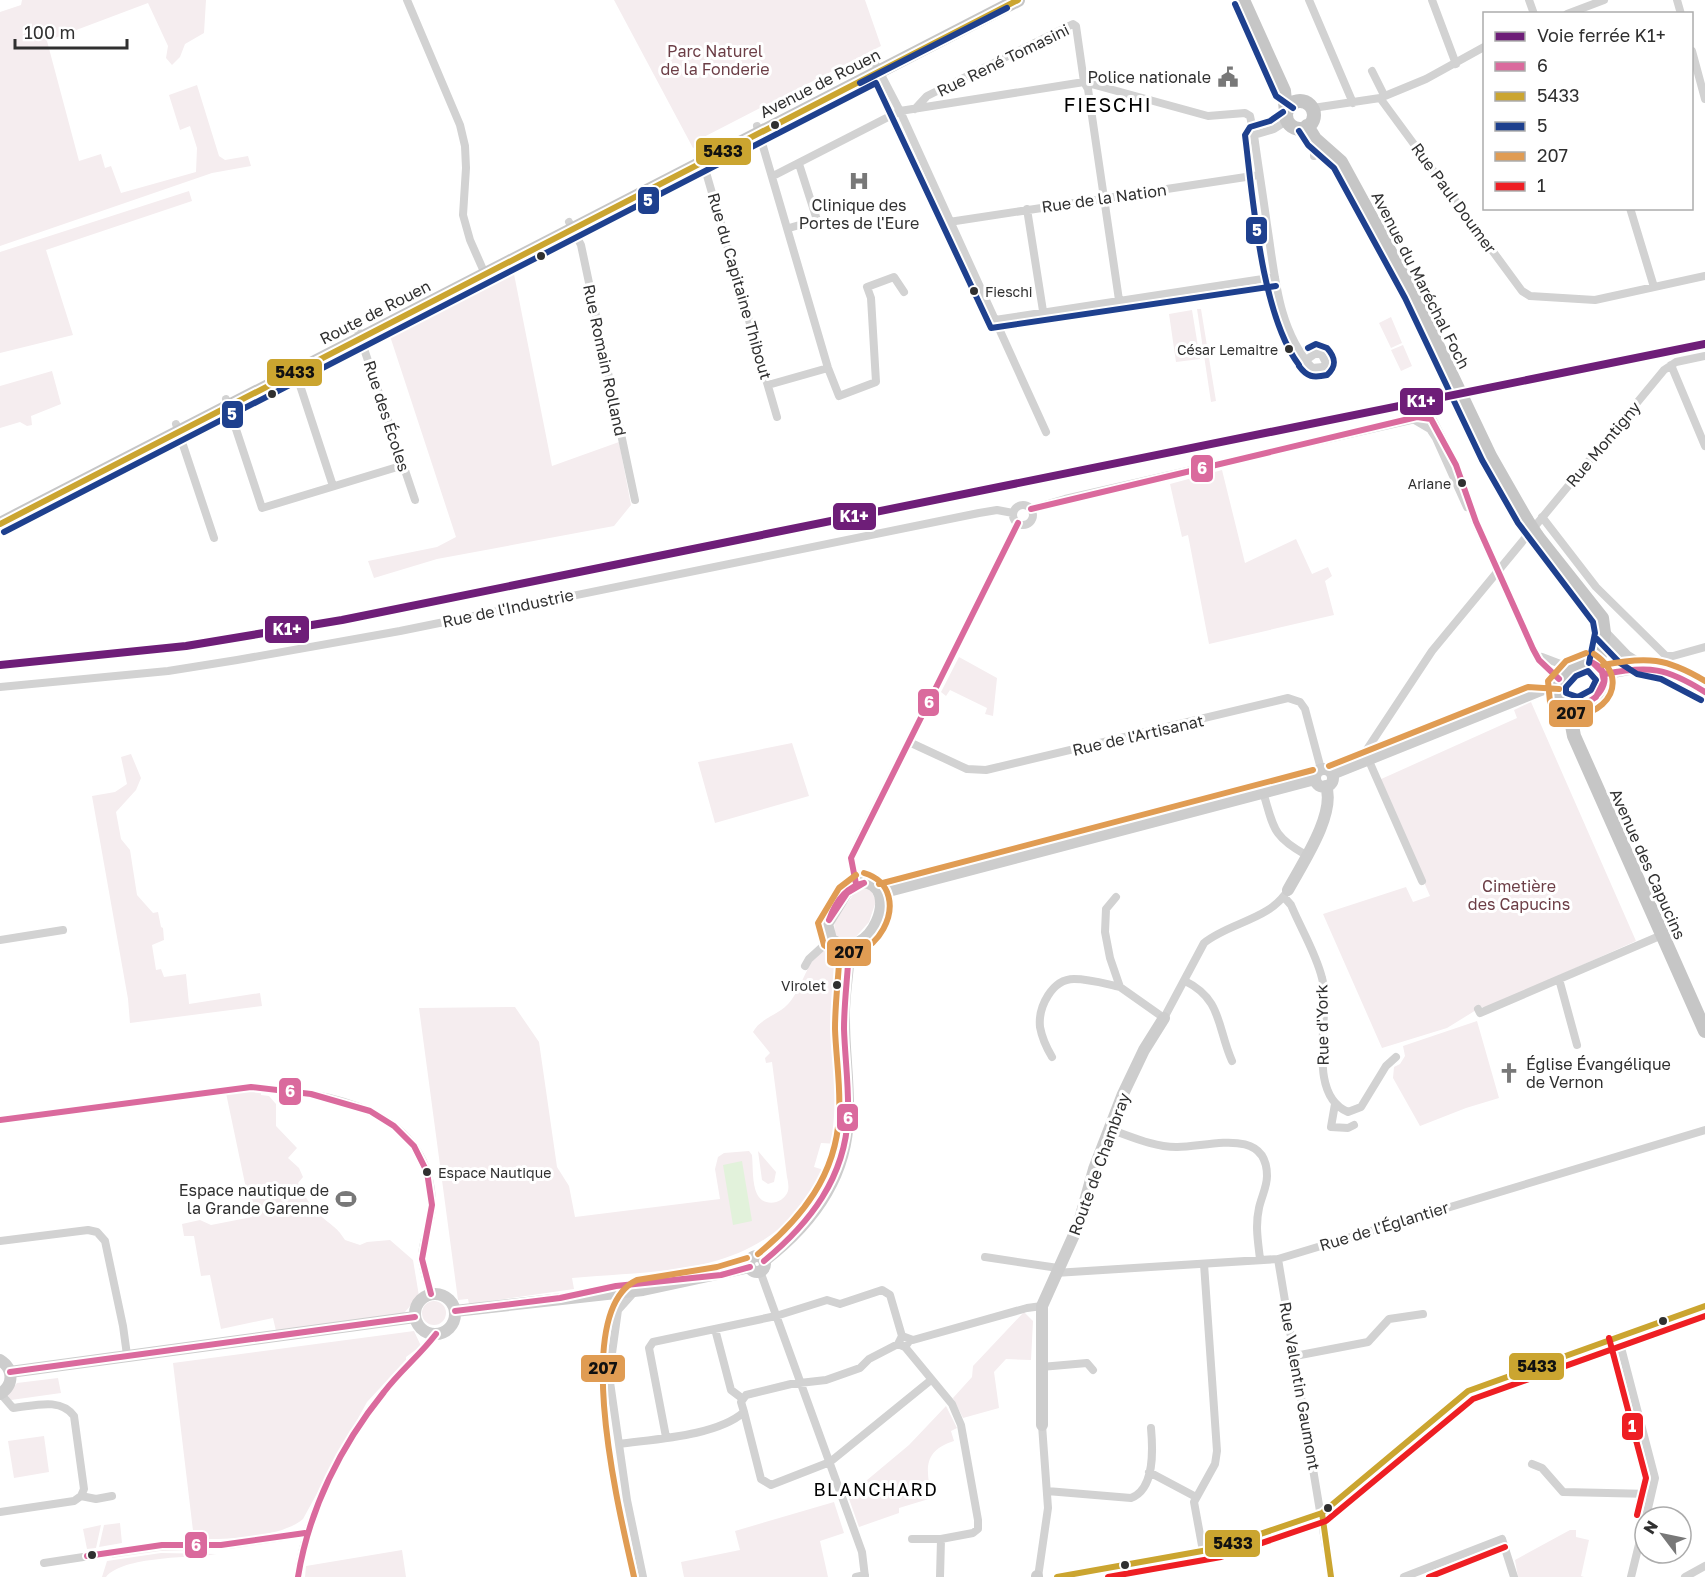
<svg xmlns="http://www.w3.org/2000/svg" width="1705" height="1577" font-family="'Golos Text',sans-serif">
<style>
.green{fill:#f5edef}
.water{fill:#e2f2db}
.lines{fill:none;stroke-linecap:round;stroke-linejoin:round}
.street{stroke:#d2d2d2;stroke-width:8}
.secondary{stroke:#cdcdcd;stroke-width:12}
.primary{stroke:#c6c6c6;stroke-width:14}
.primary-bridge{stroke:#c6c6c6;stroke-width:14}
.bus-1-casing{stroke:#fff;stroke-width:10}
.bus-2-casing{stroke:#fff;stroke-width:10}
.bus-3-casing{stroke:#fff;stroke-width:10}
.bus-4-casing{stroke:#fff;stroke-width:10}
.bus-5-casing{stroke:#fff;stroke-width:10}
.bus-1{stroke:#da6a9d;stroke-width:6}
.bus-2{stroke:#cba530;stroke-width:6}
.bus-3{stroke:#1e408e;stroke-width:6}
.bus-4{stroke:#e09c53;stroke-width:6}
.bus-5{stroke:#ee1e23;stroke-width:6}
.rail-1-casing{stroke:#fff;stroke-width:12}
.rail-1{stroke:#6e1e78;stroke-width:8}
.bus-dot{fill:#303030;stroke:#fff;stroke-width:2}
.labels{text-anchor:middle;stroke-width:6;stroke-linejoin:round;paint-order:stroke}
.bus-label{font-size:14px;fill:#303030;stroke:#fff;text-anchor:end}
.park-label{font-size:16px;fill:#6c3e46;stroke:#fff}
.street-label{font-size:16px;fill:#303030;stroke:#fff}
.poi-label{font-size:16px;fill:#303030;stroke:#fff;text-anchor:end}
.neighbourhood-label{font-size:18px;letter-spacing:1.5px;fill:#000;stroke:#fff}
.quarter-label{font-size:20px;letter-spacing:1.5px;fill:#000;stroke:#fff}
.line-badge{stroke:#fff;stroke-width:2}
.badge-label{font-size:16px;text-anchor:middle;font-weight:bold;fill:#fff}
.pale-badge-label{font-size:16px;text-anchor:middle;font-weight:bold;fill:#111}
</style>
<rect width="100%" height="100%" fill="#fff"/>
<path class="green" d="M22,0H206L204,33L185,44L180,57L172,65L166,58L168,46L148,3L47,41L79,161L101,154L105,168L111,166L121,193L196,172L197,148L190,126L180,130L169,95L197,85L219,156L225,160L248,156L251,166L212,173L0,246V12L21,5Z
M614,0H865L881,46L698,140L700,145L693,148Z
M189,191L192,201L46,250L73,335L0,353V252Z
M513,269L552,466L619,442L631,505L614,526L437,559L374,578L368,561L437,547L456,537L389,333Z
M1197,309H1201L1216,401L1211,402Z
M1192,310L1200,359L1176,362L1169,314Z
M1391,317L1402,343L1391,348L1379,323Z
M1403,345L1412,366L1401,371L1391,350Z
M52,371L61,404L31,416L32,425L27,426L20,422L0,428V386Z
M1222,470L1245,563L1296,539L1312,574L1328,567L1332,576L1325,581L1334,615L1209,644L1188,535L1182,537L1170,484Z
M959,657L997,678L993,716L985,714L987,708L950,690L946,696L941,692Z
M1531,702L1636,941L1488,1007H1481L1447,1028L1382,1048L1323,914L1406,887L1413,902L1430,896L1379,780L1517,718L1514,710Z
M792,743L809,796L715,823L698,762Z
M131,754L141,778L136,790L116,812L121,839L130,850L137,895L153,913L158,912L161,927L163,928L164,940L152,945L156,970L161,969L164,977L186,974L189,1004L260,993L262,1006L130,1023L128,999L92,796L115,792L127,784L121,757Z
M864,887L870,888L876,901L869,922L853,940L840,938L835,934L834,920L858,889Z
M824,948L839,956L835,987L838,988L839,1144L821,1143L814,1167L824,1170C770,1277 675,1269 572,1278L574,1289L469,1304L468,1299L458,1300L419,1008L515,1007L539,1042L557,1167L569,1186L575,1217L720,1199L715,1169L718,1157L724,1153L749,1151L752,1155C753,1166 752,1184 757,1194C763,1207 783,1205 788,1191C789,1187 788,1181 787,1177L772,1062L766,1063L765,1058L770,1053L753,1032C760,1018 779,1015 789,1003C803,987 806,962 824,948Z
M1477,1021L1499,1098L1466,1108L1420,1126L1393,1078L1394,1067L1400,1064L1405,1056L1403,1046Z
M261,1091V1095L269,1096L276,1104V1126L297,1148L288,1158L299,1168L303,1177L298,1183C304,1195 311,1207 321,1216C333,1227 337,1227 345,1240L360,1245L367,1242L390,1240L413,1260L419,1296L404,1313L276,1331L273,1318L221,1329L210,1275L201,1276L194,1236H184L182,1224L200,1220L211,1225L252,1217L226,1093Z
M758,1151L776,1172L774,1182L768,1184L762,1180Z
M422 1313a12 12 0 1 1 24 0a12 12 0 1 1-24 0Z
M1024,1312L1033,1321L1031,1360L1006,1359L994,1372L999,1408L963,1418L953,1398L972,1377L973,1366Z
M414,1331L421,1346L406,1357V1360L367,1402L303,1519C281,1538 223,1540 194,1539L173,1363Z
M58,1378L61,1393L11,1400L7,1395L17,1383Z
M946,1406L957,1428L951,1431L954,1441C922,1451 926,1470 932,1498L899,1508V1513L859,1527L848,1496L909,1445Z
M44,1436L49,1472L14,1478L8,1441Z
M834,1502L844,1533L820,1541L828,1577H684L681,1562L740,1550L735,1531Z
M120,1523L122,1543L99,1547L104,1525Z
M101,1525L96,1548L87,1549L83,1529Z
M1570,1530H1576V1537L1589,1540L1581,1576L1584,1577H1518L1515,1560Z
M283,1538V1541L230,1549L160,1551L112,1558L111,1555Z
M402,1550L406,1577H305L306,1566Z
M161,1553L217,1554C190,1558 123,1556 106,1577H102L107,1561Z"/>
<path class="water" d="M742,1161L752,1221L733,1225L723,1165Z"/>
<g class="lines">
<path class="street" d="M407,0L460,125L465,146L466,168L463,215L470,240L485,274
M1309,0L1353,103
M1432,0L1456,64
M1529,0L1534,14
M1677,0L1681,14
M1567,14L1604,0
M1692,51L1705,99
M876,65L900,111L1046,432
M1372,71L1384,95
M1380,98L1522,291L1530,296L1595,300L1705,276
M1313,108L1380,98L1426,79L1484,47
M915,109L927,96L1073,24L1076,26L1084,82L1088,89L1119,300
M1288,120L1274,129L1254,135C1258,165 1263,195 1267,225C1275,275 1277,328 1312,368L1323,367L1326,363L1322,355L1316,353L1306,360
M757,126L828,368L839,396L876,382L871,298L867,287L894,277L904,292
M701,155L777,417
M1314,156L1315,139
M773,176L900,111L1084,82L1208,116L1245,113L1250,116L1254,135
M1630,208L1654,287
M1027,209L1043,311
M569,222L581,245L635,500
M949,222L1259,175
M789,228L817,220L799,164
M995,320L1275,277
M358,331L415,500
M293,364L333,486
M1671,365L1705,446
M768,385L828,368
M226,399L262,508L404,465
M1413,419L1430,429L1436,438L1467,507
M176,424L214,538
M1013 515a10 10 0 1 1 20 0a10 10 0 1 1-20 0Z
M1031,509L1065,499L1424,417L1433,420L1456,465L1476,522
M1542,517L1596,587L1666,656H1673L1705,647
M1474,519L1533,649L1539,660L1559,679
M1542,657L1571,668
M0,687L168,671L237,660L400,631L979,513L997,510L1013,513
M909,742L967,769L986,770L1288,698L1300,702L1305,709L1321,769
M1369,761L1422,881
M1358,763L1432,651L1664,370L1676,362L1705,356
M1263,792C1274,828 1272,836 1306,855
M856,884L851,858L860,838L1018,523
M1116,897L1106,909L1105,932L1110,958L1120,987L1164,1018L1204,943C1230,922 1270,920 1288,890
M1284,897L1291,905C1301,929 1316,953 1322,978C1332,1012 1304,1094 1348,1112L1361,1107L1386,1066L1396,1057
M0,940L63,930
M805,966L809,959L831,939
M1559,979L1577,1045
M1185,981C1222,999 1217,1027 1232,1061
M1478,1009L1480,1013L1662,935
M1052,1057C1046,1047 1042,1038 1040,1027C1038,1007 1052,979 1074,979C1090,979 1106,984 1120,987
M1335,1104L1331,1127L1348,1128L1354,1125
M0,1120L251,1087C327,1093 431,1107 432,1205C432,1223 421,1242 422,1259C423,1271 428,1283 431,1294
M1109,1129C1130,1136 1153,1147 1176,1147C1205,1148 1267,1125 1267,1176C1267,1187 1261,1198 1259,1208C1255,1226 1258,1241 1260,1259
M0,1241L88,1230L97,1232L105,1241L123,1326L127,1355
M985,1257L1058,1268
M1278,1259L1331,1577
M760,1271L862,1552L865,1577
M1055,1273L1278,1259L1705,1130
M635,1291L618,1310L609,1375L627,1500L643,1577
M715,1329L731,1390L743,1399
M1618,1336L1655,1478L1646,1517
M910,1340L905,1347L898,1344L902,1336L913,1340L1027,1308L1042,1306
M905,1347L952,1404L961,1425L978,1520V1529L973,1533L941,1539L940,1577
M1295,1356L1368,1342L1389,1319L1423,1314
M1041,1367L1087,1363L1093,1370
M744,1412L761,1479L771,1485L830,1462L931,1380
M666,1437L649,1348L653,1342L776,1316L827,1300L840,1304L882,1290L890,1295L902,1336
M619,1444C655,1439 717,1436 744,1412L741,1402L746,1395L791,1384L826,1380L860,1368L869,1359L898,1344
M1532,1464L1542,1468L1563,1492L1651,1494
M1149,1472L1196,1497
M1047,1491L1131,1498C1155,1489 1153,1450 1151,1428
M81,1496L96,1499L112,1496
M0,1512L74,1501L81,1496L84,1489L74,1416C60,1397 34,1406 13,1408L1,1394
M912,1539H941
M1203,1551L1194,1502L1215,1464L1217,1451L1204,1264
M44,1563L162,1545H221L305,1533
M298,1577C304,1517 346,1439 384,1391C400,1371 421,1356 436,1334
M856,1577L865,1575
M1038,1577L1048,1508L1042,1425
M1057,1577L1219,1548L1322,1513L1468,1391L1705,1306
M1404,1577L1502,1539L1514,1577
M1631,1577L1645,1520
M1685,1577L1705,1566"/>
<path class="secondary" d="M1604,633L1626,656L1642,666
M1605,674C1654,663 1662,665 1705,692
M1315 778a9 9 0 1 1 18 0a9 9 0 1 1-18 0Z
M1332,774L1556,684
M861,882C904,882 870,969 831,939L827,924L846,893Z
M1288,890C1302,864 1336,814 1326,786
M881,893L1315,779
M749 1264a8 8 0 1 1 16 0a8 8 0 1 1-16 0Z
M764,1261C811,1225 847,1177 848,1116C849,1084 844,1052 844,1020C843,995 849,971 849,947
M415 1314a20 20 0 1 1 40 0a20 20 0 1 1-40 0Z
M455,1311L643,1290L750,1267
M0,1360C14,1369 14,1385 0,1394
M10,1372L415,1317
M1042,1425V1306L1078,1226L1094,1169L1123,1094L1144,1050L1164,1018
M1037,1577V1576"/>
<path class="primary" d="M1243,0L1284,91L1286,112
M1286 115a14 14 0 1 1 28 0a14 14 0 1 1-28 0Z
M1307,126L1315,139L1341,162L1413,294L1490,456L1526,519
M0,524L1018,0
M1537,536L1602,618L1604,633L1598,665
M1589,661C1630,679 1582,725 1558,698L1556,684L1571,668Z
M1573,708L1571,720L1574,736L1705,1031"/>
<path class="primary-bridge" d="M1526,519L1537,536"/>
<g class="bus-1-casing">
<path id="bus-1" d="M1031,509L1417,417L1431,419L1456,465L1476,522L1533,649L1539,660L1559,679
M1605,674C1649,665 1667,668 1705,692
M1585,704L1596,697L1604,681L1602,672L1593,663
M1585,704C1602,696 1615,674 1593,663
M856,884L851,858L1018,523
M829,920C835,903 845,887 864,883
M829,920L847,893L864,883
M0,1120L251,1087L311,1094L370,1111L394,1126L414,1146L427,1172L432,1205L422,1259L431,1294
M764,1261C810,1223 845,1178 848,1116C849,1087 845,1058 844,1029C844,1001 848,975 849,947
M455,1311L560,1298L616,1286L721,1275L750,1267
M10,1372L415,1317
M87,1556L162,1545H221L305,1533
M298,1577C309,1509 341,1445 384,1392C400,1371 420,1355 436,1334"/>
</g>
<g class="bus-2-casing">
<path id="bus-2" d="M0,524L1018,0
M1322,1513L1331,1577
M1057,1577L1219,1548L1322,1513L1468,1391L1705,1306"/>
</g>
<g class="bus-3-casing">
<path id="bus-3" d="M1235,4L1276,96L1293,108
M860,83L1007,8
M1283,112L1270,121L1250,127L1245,135C1253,199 1261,314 1299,365
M1299,131L1308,145L1334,168L1405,298L1482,460L1518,523L1593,622L1595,633L1589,663
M1299,366C1307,377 1313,378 1327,375C1337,366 1336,358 1327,348L1316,344L1308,348
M4,532L876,83L991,328L1276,286
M1597,639L1620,663L1637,674L1661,679L1701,700
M1588,671L1596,680L1591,690L1578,697L1566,693V687L1576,676Z"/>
</g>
<g class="bus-4-casing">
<path id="bus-4" d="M1586,653L1566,661L1548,681L1550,702C1581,738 1644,688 1594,654
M1603,665C1647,656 1667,658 1705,681
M1329,766L1528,687L1559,689
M856,875L839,888L818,923L824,945C872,981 921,890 864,873
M879,884L1313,770
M758,1254C802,1218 836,1175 839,1116C841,1087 836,1058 835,1029C835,1001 839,974 840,947
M634,1577C621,1518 569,1312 637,1280L717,1267L747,1258"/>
</g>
<g class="bus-5-casing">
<path id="bus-5" d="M1609,1338L1646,1478L1637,1515
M1108,1577L1221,1557L1326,1521L1473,1399L1705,1316
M1429,1577L1505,1547"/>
</g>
<use href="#bus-1" class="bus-1"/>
<use href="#bus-2" class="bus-2"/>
<use href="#bus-3" class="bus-3"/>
<use href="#bus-4" class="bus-4"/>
<use href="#bus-5" class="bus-5"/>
<g class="rail-1-casing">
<path id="rail-1" d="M0,665L186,646L342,620L1705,344"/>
</g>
<use href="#rail-1" class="rail-1"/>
</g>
<defs>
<g id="civic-bare" transform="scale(1.62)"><path d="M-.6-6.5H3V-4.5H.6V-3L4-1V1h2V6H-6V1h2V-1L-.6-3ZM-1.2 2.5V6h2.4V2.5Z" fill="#787878" stroke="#fff" stroke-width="2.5" paint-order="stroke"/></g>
<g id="hospital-bare" transform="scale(1.62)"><path d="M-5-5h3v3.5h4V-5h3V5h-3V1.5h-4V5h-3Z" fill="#787878" stroke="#fff" stroke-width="2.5" paint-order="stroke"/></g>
<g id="church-bare" transform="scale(1.62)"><path d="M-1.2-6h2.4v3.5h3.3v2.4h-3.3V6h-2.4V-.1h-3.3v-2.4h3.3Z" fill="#787878" stroke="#fff" stroke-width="2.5" paint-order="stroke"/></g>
<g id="stadium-bare" transform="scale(1.62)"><path d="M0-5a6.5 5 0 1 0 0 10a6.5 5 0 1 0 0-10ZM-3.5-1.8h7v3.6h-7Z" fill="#787878" stroke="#fff" stroke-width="2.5" paint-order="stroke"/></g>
</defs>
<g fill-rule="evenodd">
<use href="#civic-bare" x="1228" y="77"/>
<use href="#hospital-bare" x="859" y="181"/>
<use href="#church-bare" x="1509" y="1073"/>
<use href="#stadium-bare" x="346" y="1199"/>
</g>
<g class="bus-dot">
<circle cx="775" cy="125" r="5"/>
<circle cx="541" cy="256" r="5"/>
<circle cx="974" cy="291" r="5"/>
<circle cx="1289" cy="349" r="5"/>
<circle cx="272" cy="394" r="5"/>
<circle cx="1462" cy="483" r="5"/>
<circle cx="837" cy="985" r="5"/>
<circle cx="427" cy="1172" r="5"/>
<circle cx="1663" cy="1321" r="5"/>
<circle cx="1328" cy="1508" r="5"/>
<circle cx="92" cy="1555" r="5"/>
<circle cx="1125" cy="1565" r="5"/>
</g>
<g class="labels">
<g class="bus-label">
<text x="985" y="297" text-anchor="start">Fieschi</text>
<text x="1278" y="355">César Lemaitre</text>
<text x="1451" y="489">Ariane</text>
<text x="826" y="991">Virolet</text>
<text x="438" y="1178" text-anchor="start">Espace Nautique</text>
</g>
<g class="park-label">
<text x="715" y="57">Parc Naturel<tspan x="715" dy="18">de la Fonderie</tspan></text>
<text x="1519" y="892">Cimetière<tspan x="1519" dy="18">des Capucins</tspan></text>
</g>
<g class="street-label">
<text transform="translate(1003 60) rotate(-26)" y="6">Rue René Tomasini</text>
<text transform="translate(820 83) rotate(-27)" y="6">Avenue de Rouen</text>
<text transform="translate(1104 198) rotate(-8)" y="6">Rue de la Nation</text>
<text transform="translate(1454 198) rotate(54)" y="6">Rue Paul Doumer</text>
<text transform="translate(1421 280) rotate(63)" y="6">Avenue du Maréchal Foch</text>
<text transform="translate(740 286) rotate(74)" y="6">Rue du Capitaine Thibout</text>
<text transform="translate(375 312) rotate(-27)" y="6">Route de Rouen</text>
<text transform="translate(605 360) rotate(78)" y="6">Rue Romain Rolland</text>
<text transform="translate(387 416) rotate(72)" y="6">Rue des Écoles</text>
<text transform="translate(1603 444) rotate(-50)" y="6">Rue Montigny</text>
<text transform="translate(508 608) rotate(-12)" y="6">Rue de l'Industrie</text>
<text transform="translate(1138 735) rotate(-13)" y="6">Rue de l'Artisanat</text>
<text transform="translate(1648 864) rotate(66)" y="6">Avenue des Capucins</text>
<text transform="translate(1322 1025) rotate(-91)" y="6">Rue d'York</text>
<text transform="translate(1099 1164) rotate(-70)" y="6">Route de Chambray</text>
<text transform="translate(1384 1226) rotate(-17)" y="6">Rue de l'Églantier</text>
<text transform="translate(1300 1386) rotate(80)" y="6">Rue Valentin Gaumont</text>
</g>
<g class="poi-label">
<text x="1211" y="83">Police nationale</text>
<text x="859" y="211" text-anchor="middle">Clinique des<tspan x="859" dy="18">Portes de l'Eure</tspan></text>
<text x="1526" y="1070" text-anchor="start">Église Évangélique<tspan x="1526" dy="18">de Vernon</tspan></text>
<text x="329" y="1196">Espace nautique de<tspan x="329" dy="18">la Grande Garenne</tspan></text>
</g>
<g class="neighbourhood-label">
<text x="876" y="1496">BLANCHARD</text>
</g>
<g class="quarter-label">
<text x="1108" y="112">FIESCHI</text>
</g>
</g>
<g class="line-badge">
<rect x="695" y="137" width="57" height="29" rx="6" fill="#cba530"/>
<rect x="637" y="186" width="23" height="29" rx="6" fill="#1e408e"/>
<rect x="1245" y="216" width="23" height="29" rx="6" fill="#1e408e"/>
<rect x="266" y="358" width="57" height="29" rx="6" fill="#cba530"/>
<rect x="1399" y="387" width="45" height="29" rx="6" fill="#6e1e78"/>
<rect x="221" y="400" width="23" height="29" rx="6" fill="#1e408e"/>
<rect x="1190" y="454" width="24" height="29" rx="6" fill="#da6a9d"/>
<rect x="832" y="502" width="45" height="29" rx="6" fill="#6e1e78"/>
<rect x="264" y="615" width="46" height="29" rx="6" fill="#6e1e78"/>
<rect x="917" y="688" width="23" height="29" rx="6" fill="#da6a9d"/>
<rect x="1548" y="699" width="46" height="29" rx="6" fill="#e09c53"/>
<rect x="826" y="938" width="46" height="29" rx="6" fill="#e09c53"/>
<rect x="278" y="1077" width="24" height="29" rx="6" fill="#da6a9d"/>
<rect x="836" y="1103" width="23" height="29" rx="6" fill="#da6a9d"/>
<rect x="1508" y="1352" width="57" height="29" rx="6" fill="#cba530"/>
<rect x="580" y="1354" width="46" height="29" rx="6" fill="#e09c53"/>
<rect x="1621" y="1412" width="23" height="29" rx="6" fill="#ee1e23"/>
<rect x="1204" y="1529" width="57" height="29" rx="6" fill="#cba530"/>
<rect x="184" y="1531" width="24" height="28" rx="6" fill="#da6a9d"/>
</g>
<g class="badge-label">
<text x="648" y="206">5</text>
<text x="1257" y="236">5</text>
<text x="1421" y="407">K1+</text>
<text x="232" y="420">5</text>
<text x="1202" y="474">6</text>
<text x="854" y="522">K1+</text>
<text x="287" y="635">K1+</text>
<text x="929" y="708">6</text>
<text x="290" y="1097">6</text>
<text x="848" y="1124">6</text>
<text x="1632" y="1432">1</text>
<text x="196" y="1551">6</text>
</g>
<g class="pale-badge-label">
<text x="723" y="157">5433</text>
<text x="295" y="378">5433</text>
<text x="1571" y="719">207</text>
<text x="849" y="958">207</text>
<text x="1537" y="1372">5433</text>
<text x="603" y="1374">207</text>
<text x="1233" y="1549">5433</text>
</g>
<rect x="1483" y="12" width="210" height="198" fill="#ffffff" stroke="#acacac" stroke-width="1.5"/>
<rect x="1495" y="32" width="30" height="9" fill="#6e1e78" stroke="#acacac" stroke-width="1.5"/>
<text x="1537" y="42" font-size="18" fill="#303030">Voie ferrée K1+</text>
<rect x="1495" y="62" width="30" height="9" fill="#da6a9d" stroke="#acacac" stroke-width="1.5"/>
<text x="1537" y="72" font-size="18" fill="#303030">6</text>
<rect x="1495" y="92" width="30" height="9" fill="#cba530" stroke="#acacac" stroke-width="1.5"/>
<text x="1537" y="102" font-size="18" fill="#303030">5433</text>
<rect x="1495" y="122" width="30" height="9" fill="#1e408e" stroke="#acacac" stroke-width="1.5"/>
<text x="1537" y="132" font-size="18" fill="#303030">5</text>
<rect x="1495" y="152" width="30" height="9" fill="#e09c53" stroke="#acacac" stroke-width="1.5"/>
<text x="1537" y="162" font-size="18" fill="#303030">207</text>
<rect x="1495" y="182" width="30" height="9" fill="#ee1e23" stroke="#acacac" stroke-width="1.5"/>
<text x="1537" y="192" font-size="18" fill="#303030">1</text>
<g transform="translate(1663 1535) rotate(302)"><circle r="28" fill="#ffffff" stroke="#acacac" stroke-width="1.5"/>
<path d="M0-4.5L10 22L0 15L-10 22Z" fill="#787878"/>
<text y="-9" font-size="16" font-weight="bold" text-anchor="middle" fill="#303030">N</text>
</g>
<path d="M15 39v9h112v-9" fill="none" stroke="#303030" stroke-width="3"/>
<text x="24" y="39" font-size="18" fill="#303030" stroke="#ffffff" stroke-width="4.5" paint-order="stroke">100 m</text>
</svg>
